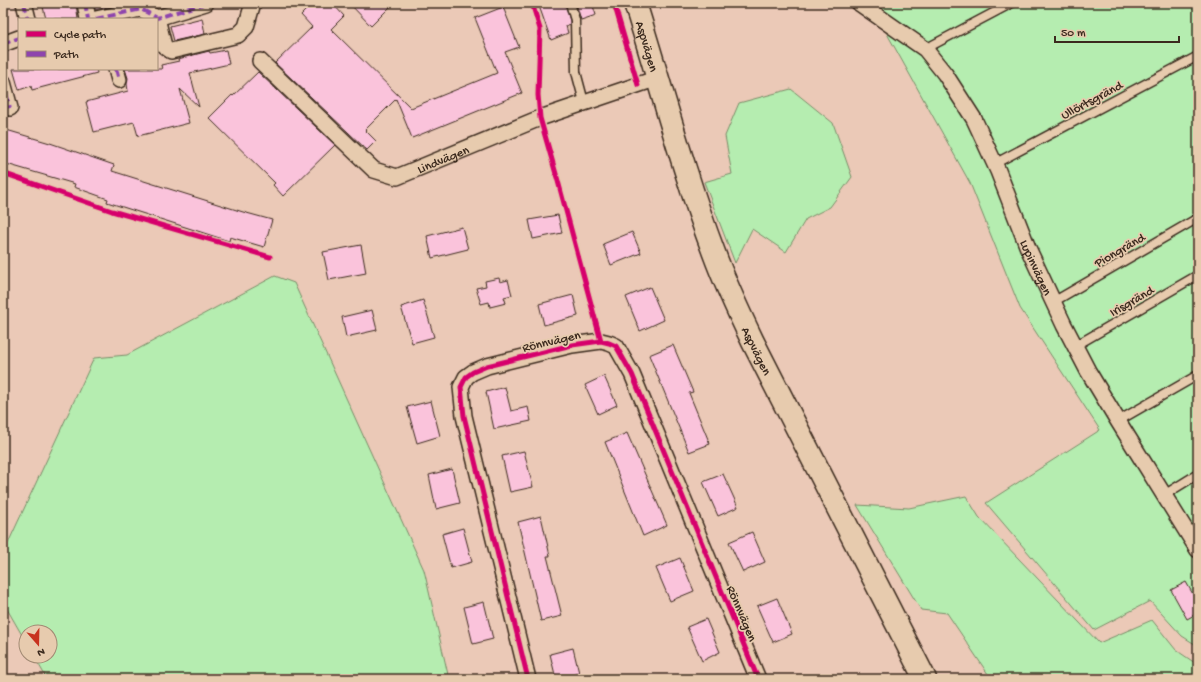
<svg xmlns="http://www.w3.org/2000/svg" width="1201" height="682" font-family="'Gochi Hand',sans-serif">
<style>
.green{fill:#b5edb0;stroke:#788c67}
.building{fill:#fac3db;stroke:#3b2a1e}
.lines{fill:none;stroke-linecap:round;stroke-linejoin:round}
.lane-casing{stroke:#3b2a1e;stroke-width:11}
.street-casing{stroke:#3b2a1e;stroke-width:18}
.secondary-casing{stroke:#3b2a1e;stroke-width:25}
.lane{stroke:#e7cbae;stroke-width:8}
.street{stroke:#e7cbae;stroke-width:15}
.secondary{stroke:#e7cbae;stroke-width:22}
.quiet{stroke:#8e44ad;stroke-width:4;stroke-dasharray:8 4;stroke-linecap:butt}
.cycleway-casing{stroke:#e7cbae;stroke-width:8}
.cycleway{stroke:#d6006c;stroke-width:5}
.labels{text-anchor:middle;stroke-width:3.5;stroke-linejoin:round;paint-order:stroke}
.street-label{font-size:13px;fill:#3b2a1e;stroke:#e7cbae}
</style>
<rect width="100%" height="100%" fill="#ebc9b7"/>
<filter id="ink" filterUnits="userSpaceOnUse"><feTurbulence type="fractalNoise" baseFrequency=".025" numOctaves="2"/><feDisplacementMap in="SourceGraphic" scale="8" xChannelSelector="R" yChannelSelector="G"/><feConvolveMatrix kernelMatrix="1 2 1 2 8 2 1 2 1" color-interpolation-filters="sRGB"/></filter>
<g filter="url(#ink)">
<path class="green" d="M870,3H1198V646L1182,636L1150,601L1094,630L986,503L1100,430L1020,308L970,183Z
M791,89L833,123L852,177L830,207L806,219L786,252L752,229L735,263L704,182L732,174L725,136L739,103Z
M275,276L294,283L424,570L449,679H47L34,656H50V632H26V642L3,602V554L94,358L127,355Z
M966,496L979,517L1099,643L1152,620L1176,650L1198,665V679H989L990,677L947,613L921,610L857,505L909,508Z"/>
<path class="building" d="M64,3H76L78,19H46L43,7Z
M94,3H112V6L95,10Z
M313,3H332L344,16L331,29L411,108L497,73L475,18L503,7L519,47L505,52L522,93L412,138L396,99L365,130L376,141L367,150L275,63L312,27L301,15Z
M349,3H394L371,26Z
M538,3H565L570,21V24L566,26L568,33L551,40Z
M576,3H592L596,15L581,20Z
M202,18L205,34L174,41L170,26Z
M226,50L229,64L190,73L199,107L180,89L189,123L138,136L134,122L94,132L86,102L128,91L127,84L128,78L125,69H162L161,65L179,61L178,59L209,51L210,53Z
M13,69H96L97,73L32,90L31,86L19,90Z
M258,72L335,145L283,196L273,185L275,183L209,118L232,95L233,96Z
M3,129L50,143L114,165L112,171L243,212L272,220L264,247L230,237L229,241L107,202L108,199L74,187L75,184L3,163Z
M558,215L562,233L533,239L529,220Z
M462,227L468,249L432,258L427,236Z
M632,232L641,253L611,265L603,244Z
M361,245L366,273L329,280L323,252Z
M499,278L500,282L508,280L512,295L504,297L506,303L490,307L489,302L481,304L476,288L486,286L485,281Z
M650,287L664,320L640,331L626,297Z
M573,295L578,316L544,325L539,304Z
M423,300L434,337L412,343L401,307Z
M372,310L377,330L346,337L342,317Z
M673,345L693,392L689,393L710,444L689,452L649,355Z
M604,376L617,405L598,414L585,385Z
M505,387L511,411L528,407L531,421L494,429L486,392Z
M431,401L440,436L417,443L407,407Z
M627,433L667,525L643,536L605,442Z
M524,451L533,487L510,492L502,456Z
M452,469L460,503L436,509L429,475Z
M723,474L738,507L718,516L703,482Z
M541,516L550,556H547L562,616L541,621L518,522Z
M463,528L472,562L451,568L442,534Z
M752,532L765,562L743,572L729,542Z
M680,558L694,591L670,601L656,568Z
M1186,582L1198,603V613L1187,619L1171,590Z
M777,598L792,634L773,642L757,606Z
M484,602L493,639L473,644L464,607Z
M706,619L720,652L702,661L687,627Z
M573,648L579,673L556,679L550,654Z"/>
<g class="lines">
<g class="lane-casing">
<path id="lane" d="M570,3L575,20L576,72L584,102
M925,49L1012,3
M994,164L1198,56
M1053,302L1198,218
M1075,346L1198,275
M1118,421L1198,375
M1164,495L1198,474"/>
</g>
<g class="street-casing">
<g id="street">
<path d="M24,3L28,19"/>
<path d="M85,3L88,19"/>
<path id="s1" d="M859,3L925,49L945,74L974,119L998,171L1028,248L1064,325L1088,371L1118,421L1198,550"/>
<path d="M157,18L164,46L171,51L238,35L246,27L253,3"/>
<path d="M96,19L141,9L157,18L206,3"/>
<path d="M3,44L19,38"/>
<path id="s2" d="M260,61L374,170L397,177L540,118L658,78"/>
<path d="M116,69L119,80"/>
<path d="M3,82L10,108"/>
<path d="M528,679L464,416L461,387L466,377L473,372L487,366L572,345L601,341L609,343L616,346L632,374L758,679"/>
</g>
</g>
<g class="secondary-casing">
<g id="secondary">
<path id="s3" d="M635,3C661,86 683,171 714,253C725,283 739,313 753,342L925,679"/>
</g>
</g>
<use href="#lane" class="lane"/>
<use href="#street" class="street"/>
<use href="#secondary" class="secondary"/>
<path class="quiet" d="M24,3L28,19
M85,3L88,19
M96,19L141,9L157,18L206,3
M3,44L19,38
M116,69L119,80
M3,82L10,108"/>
<g class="cycleway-casing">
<path id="cycleway" d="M532,3L540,29L538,95L540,118L558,181L601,341
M614,3L638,85
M3,173L112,211L270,257
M528,679L464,416L461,387L466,377L473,372L487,366L572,345L601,341L609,343L616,346L632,374L758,679"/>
</g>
<use href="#cycleway" class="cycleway"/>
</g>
</g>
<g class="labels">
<g class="street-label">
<text dy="5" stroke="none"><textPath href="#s3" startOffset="45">Aspvägen</textPath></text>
<text transform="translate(1091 99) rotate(-28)" y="5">Ullörtsgränd</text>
<text dy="5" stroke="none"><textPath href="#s2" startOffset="231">Lindvägen</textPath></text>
<text transform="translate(1119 249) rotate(-30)" y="5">Piongränd</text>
<text dy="5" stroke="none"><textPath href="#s1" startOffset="327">Lupinvägen</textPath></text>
<text transform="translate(1131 300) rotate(-30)" y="5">Irisgränd</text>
<text transform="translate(551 340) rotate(-13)" y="5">Rönnvägen</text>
<text dy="5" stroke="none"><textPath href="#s3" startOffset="369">Aspvägen</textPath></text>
<text transform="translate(743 613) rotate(67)" y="5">Rönnvägen</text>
</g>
</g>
<rect width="1201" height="682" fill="none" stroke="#e7cbae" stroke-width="16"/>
<rect x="8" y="8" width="1185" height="666" fill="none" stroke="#3b2a1e" stroke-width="1.5" filter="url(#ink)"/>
<rect x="18" y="18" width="140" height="52" fill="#e7cbae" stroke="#a28b74"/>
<rect x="26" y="31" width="20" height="6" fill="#d6006c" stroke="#a28b74"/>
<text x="54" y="38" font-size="12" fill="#3b2a1e">Cycle path</text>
<rect x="26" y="51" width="20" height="6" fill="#8e44ad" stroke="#a28b74"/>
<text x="54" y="58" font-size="12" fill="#3b2a1e">Path</text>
<g transform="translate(38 644) rotate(160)"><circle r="19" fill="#e7cbae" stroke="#a28b74"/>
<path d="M0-3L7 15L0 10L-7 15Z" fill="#c8321e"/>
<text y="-6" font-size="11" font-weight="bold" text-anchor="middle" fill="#3b2a1e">N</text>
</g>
<path d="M1055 36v6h124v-6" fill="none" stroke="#3b2a1e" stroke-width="2"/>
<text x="1061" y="36" font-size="12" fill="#3b2a1e" stroke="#e7cbae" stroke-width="3" paint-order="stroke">50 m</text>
</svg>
